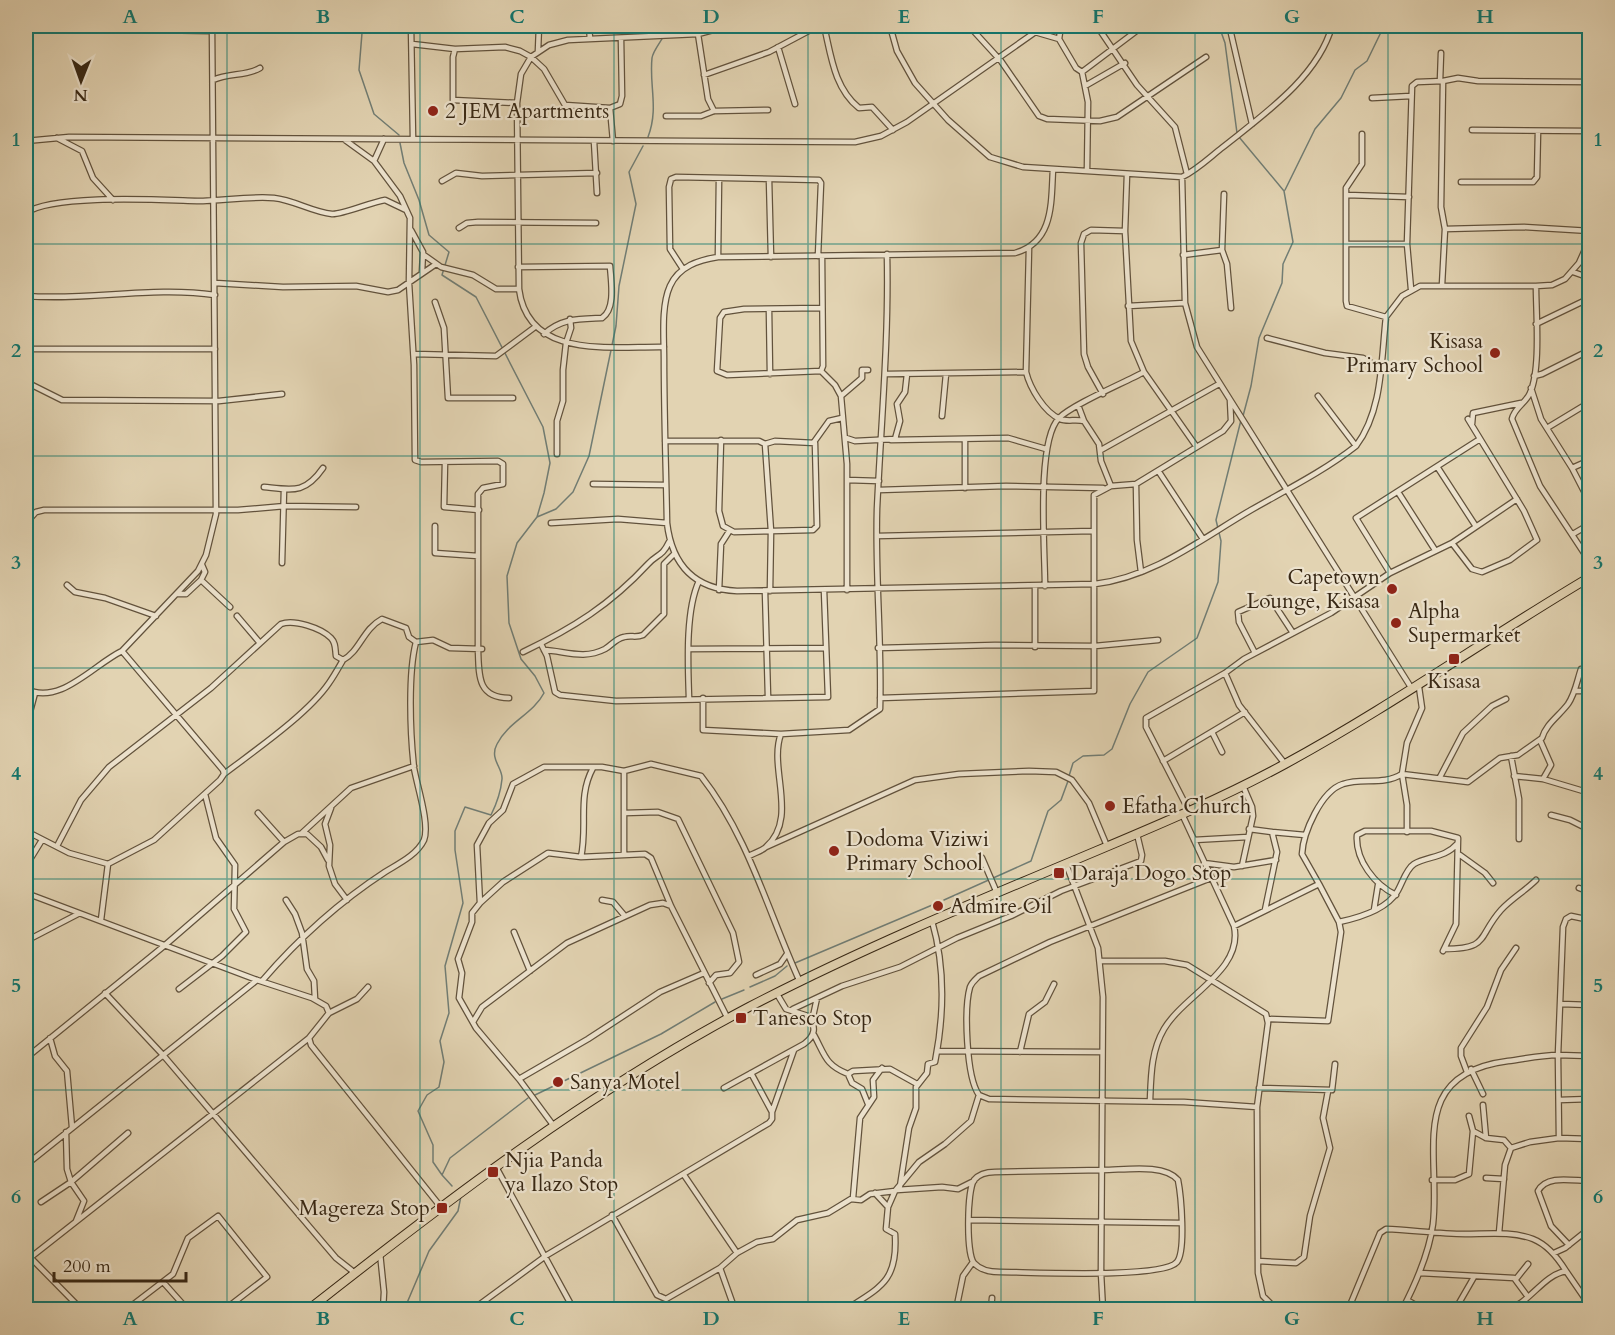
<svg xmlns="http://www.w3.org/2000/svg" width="1615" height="1335" font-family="Cardo,serif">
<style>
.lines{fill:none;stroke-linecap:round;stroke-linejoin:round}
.stream{stroke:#717d74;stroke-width:1.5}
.street-casing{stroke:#62523c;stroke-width:7}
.secondary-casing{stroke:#372714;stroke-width:9}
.highway-casing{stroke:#372714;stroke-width:10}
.street{stroke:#ece2cd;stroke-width:4.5}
.secondary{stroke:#ece2cd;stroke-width:7}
.highway{stroke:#e2d3b2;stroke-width:8}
.grid{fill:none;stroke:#0f766e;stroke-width:1.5;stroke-opacity:0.55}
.poi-dot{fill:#8f2418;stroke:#ece2cd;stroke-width:2}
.labels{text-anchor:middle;stroke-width:4.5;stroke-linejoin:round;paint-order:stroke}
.poi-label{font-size:21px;fill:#372714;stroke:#ece2cd;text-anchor:start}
.neatline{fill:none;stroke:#0f766e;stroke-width:2}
.grid-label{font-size:20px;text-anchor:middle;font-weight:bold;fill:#0f766e}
</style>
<rect width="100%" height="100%" fill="#e2d3b2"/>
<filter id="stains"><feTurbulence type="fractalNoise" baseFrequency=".00333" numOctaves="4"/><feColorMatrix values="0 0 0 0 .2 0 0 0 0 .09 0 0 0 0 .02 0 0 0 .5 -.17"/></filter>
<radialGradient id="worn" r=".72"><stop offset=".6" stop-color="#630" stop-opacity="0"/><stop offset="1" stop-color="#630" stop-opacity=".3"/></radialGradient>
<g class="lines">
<path class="stream" d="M354,26L362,33L359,70L374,114L399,135
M1219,26L1225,43L1237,133
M665,33L669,26
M648,137C659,108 649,86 652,58C653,51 660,43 663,37
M1239,137L1284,191L1293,242L1283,264L1282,283L1259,338L1251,386L1243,416
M400,143L404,163L419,200L429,235L449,252L442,275L476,297L543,427L550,463L544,493L537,517L517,543L507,576L509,623L521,659L535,676L544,693C533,714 508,722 497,744C489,759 503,768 502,779C501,790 496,805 491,815L465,807L455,831V850L463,903L445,966L449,1013L440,1041L444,1062L439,1087L427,1095L418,1111L433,1145V1162L442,1175
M1285,190L1315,129L1341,98L1355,70L1367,61L1384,26
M537,517L556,509L573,492L589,456L616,326L619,286L636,204L629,172L643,146
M1069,776L1073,763L1083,756L1104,755L1112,749L1130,704L1148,672L1197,638L1218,582L1221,541L1216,520L1241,420
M944,900L1031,861L1048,811L1061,800L1068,781
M795,963L937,903
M750,987L775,976L787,966
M722,999L744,990
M535,1095L661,1034L715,1002
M452,1186L442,1175L450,1158L528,1098
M404,1310L429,1251L458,1211L461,1196"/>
<g class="street-casing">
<path id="street" d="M134,26L150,30L212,31
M411,26L413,139
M589,26L590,39
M824,26C831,55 834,88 859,108L872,107L893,130
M890,26L897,51L915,83L948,120L990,157L1023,167L1182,177C1197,170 1210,157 1223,147C1263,115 1318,77 1332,26
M969,26L1001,61L1039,116L1047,119L1100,121L1117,117L1206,57
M1097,26L1137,85L1175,127L1187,174
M1230,29L1252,124
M1035,32L1059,39L1076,68L1082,72L1143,26
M698,34L708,99L714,111
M1059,39L1061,26
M412,44L455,49L505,47L520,51L531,57L544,69L565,105L610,108L620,104L622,96L621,38
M778,47L795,104
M455,49L453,57V100L517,103
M538,51L539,26
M1082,72L1088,102L1087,171
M704,75L769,52L818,26
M213,80C229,73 247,76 260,68
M1440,81L1441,53
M1085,86L1125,63
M1372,98L1411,96
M610,108L613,141
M666,116H701L714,111L768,110
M1472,130L1590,131
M1362,134V164L1346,188V301L1347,306L1386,317
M57,138L82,151L93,178L113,200
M345,140L374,161L400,196L410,218L409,283L414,365L415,460L421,462L498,461L503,464V484L483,488L478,494V649C479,675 477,698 509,698
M26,141L69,137L855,142L881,136L907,122L1044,26
M594,141L597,193
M374,161L384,139
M1053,169C1051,203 1054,242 1015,253L718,257C699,260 679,266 670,286C661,306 664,337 664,359C664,414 666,468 667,523C672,565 694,589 737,591L1095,584C1154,577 1201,539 1251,510C1286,490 1324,471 1356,446C1383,410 1381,360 1386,317L1402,296L1420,286H1536L1552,285L1565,279L1579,263L1587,245L1590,170
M1127,174L1125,231L1131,341L1144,372L1196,446
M1182,177L1185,303L1197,347L1412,689
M769,179L771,257
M442,181L456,173L482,176L597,173
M1461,182H1533L1537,177L1538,131
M1347,195L1409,197
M26,213C53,194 160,200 197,201C223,201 248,196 274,198C294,200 312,212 332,214C341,215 372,202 385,200L406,210
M459,228L467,223L478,222L596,223
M1445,229L1524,227L1590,231
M411,230L423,252L422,272
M1347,244H1407
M1029,248L1026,372C1030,388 1044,412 1060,419C1066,422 1076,419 1084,421
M1222,250L1227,264L1231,308
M424,255L441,267L473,275L496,289H519
M1183,255L1222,250L1224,194
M718,257L719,178
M518,267L610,266C611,281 616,309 602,318C579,319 562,318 544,334
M683,269L670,249L669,187L671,179L676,177L819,180L821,183L818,256
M1573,272L1590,278
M215,283L283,287L356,286L388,292L398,290L436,264
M1442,285L1445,229L1441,207L1443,81L1458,78L1478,81L1590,82
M1536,286C1536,313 1541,369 1530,393C1526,403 1514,408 1512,419L1540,486L1590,562
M1411,289L1407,244L1412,86L1417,82L1443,81
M26,296C89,301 152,286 215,295
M435,302L444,328L448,398H513
M1128,306L1185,303
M822,308L744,309L724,312L720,318L717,371L727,375L821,371L823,366L822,256
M769,310L770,374
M1536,324L1590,298
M1267,338L1325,353L1363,358L1370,362L1380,373
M664,347C611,346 528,360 519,289L517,103L521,74L531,57L549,45L568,40L698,34L728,26
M26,349H215
M414,354L496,356L535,327
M821,371L835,385L841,396L847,464V590
M887,374L1026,372
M1534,376L1542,374L1590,350
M26,382L62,400L219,401L282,394
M1531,388L1541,419L1572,468L1590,503
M1103,394L1088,367L1084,354L1081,243L1084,234L1091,230L1125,231
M841,396L862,378V370H868
M1318,396L1356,446
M1078,405L1084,421L1099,444L1101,461L1111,486
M942,416L946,374
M1472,424L1473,413L1521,403
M1547,428L1590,402
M846,438L855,441L895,439L900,421L897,404L905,392L907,374
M721,440L719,511L723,526L734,532L813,530L817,526L815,443L775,441L765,444
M891,440L1008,438L1046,449
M665,441H759L765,444L771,531L770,591
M814,442L829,421L842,418
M1101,450L1219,384
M557,454V421L563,401V370L566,343L571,328L570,319
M445,462L444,507L479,510
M1438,468L1475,525
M1572,468L1590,460
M1159,472L1203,539
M847,480L879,481
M593,484L666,485
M1136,484L1137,540L1141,572
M264,487C293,490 305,494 323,468
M965,488V441
M879,490L1006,486L1103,488
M1398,492L1435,550
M27,522L36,512L44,510H238L285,506L356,507
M551,523L618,519L667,523
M435,526V553L478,556
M1573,534L1590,524
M877,536L1093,531
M1452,543L1472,569L1482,572L1510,560L1537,540L1524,511L1468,419
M282,563L284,489
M1390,573L1356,518L1480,439
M201,580L205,572L202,565
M67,585L75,592L105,598L156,616
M1035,586V647
M1045,586C1045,551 1036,441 1059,418C1073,404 1124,383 1144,372
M719,590L721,544L730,530
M765,591L768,697
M178,594H186L201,580L230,607
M237,616L260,643
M541,644L547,656L555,692L560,695L616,701L828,697L824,590
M878,648L995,645L1095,646L1158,640
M690,649L826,648
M544,650C565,651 584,660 605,649C612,645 615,639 624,637C631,635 636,638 643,635L664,614V564L674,554
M122,651L198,571L206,555L216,514L212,26
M523,652C573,628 610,605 648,564C657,554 662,557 669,542
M1255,653L1239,622L1238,612L1270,598L1293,633
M1225,673L1239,705L1285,764
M26,689C60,706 93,665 122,651L223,770L224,774L220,780L154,840L108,864L101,920
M1575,691H1590
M689,698C688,666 685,611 699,581
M703,698V730L781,734
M880,698L1094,691V495L1111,486L1136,484L1223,431L1231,421L1230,400
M26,727L35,693
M1213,734L1222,752
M1540,740L1551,765L1543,779
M1511,756L1519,799V839
M1163,761L1245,712
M624,771V853
M224,774C254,751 308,714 329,683C334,676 339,667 343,660
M1514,776L1543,779L1590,793
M1440,777L1463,733L1492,706L1506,699
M331,808L325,824L330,845L329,866L335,884L347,900
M1189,811L1146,727V718L1225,673L1244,659L1331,613L1390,573L1452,543L1517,499
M258,813L284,842
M625,813L658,812L678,819L733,933L739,962L730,973L716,975L709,983
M1551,815L1570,820L1590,830
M1249,829L1272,832L1277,852L1265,910
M26,831L69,853L108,864
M1272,832L1305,835
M1407,832V805L1402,774L1468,782L1500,758L1518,755L1542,738C1546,724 1559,716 1568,704C1575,694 1577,681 1581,669
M302,833L351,788L414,766
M1194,840L1248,837
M57,846L81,800L109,767L211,688L281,624C294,619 321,628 331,638C336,643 335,649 336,656L343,660C360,651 363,629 382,619L406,628L409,637L416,642
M766,847L915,780L959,774L1029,771L1056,772L1072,780L1089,803L1107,846
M1460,855L1485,873L1493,883
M749,856C754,853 762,851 766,847C799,818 768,768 781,734L849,730L880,709C882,643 875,576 877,509C881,423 889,339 887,254
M581,857C588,825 577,797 593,768
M982,858L997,893
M1204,863L1234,867L1276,860
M1066,864L1098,948L1103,997L1101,1273L1103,1310
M26,866L42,840
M1242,866L1253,816L1252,807L1243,786
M1587,866L1590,861
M1211,878L1050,942L979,976C975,980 972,982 970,987C964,1008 966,1077 979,1095L989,1099L1184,1102L1257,1107
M1319,884L1302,854C1303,833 1321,791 1343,784C1362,777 1383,786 1402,774L1407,743L1422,708L1419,687
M1579,888L1590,892
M26,893L257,980L312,998L326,1006L329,1013L309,1038L311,1045L440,1206
M1396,895C1375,885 1355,860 1357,835L1365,831H1431L1458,838L1456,924L1443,951
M286,900L295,914L302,933L307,969L314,981L315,999
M602,900L613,902L624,915
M480,903L503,882L548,853L581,857L645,854L651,858L671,906L728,1019
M1374,910L1378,885
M1339,922C1358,918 1386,910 1397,892C1402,884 1406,869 1414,864C1428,856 1445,858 1457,844
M1234,926L1319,884L1339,922L1341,932L1328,1021L1268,1019
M514,932L530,971
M26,941L78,914
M1444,949C1490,949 1477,937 1501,910C1511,899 1525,891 1536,880
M1101,961H1165L1187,965L1266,1014L1268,1023L1257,1107L1258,1273L1263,1296L1277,1310
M756,975L780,964L787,954
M262,981C299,938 339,902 385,872C398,864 417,855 424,840C430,824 417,786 414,768C410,732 408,673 416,642L433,640L450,648L482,649
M179,989L222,956L246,932L234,909L235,865L216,838L205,794
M105,993L163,1055L336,1258L355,1273
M1561,1004L1590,1005
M793,1009L842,986L900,967L957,938L1011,916L1061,891L1141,861L1142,855L1137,834
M329,1013L357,999L368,987
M812,1021L817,998
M473,1022L482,1007L567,943L650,905L663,903L671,906
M814,1035C825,1055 825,1065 848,1074L852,1083L862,1089L868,1104
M50,1038L55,1056L67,1071L72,1127
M938,1051L1102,1052
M1020,1052L1029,1014L1045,1002L1054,984
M26,1058L164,946L284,842L298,834H307L321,847L328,860
M1471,1069L1483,1094
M1467,1072L1461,1056V1048L1487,1007L1501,970L1516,948
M848,1074L853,1071L890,1069L917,1084
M519,1079L588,1039L660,992L704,973
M724,1088L804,1044C815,1036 817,1027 808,1016L786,1009L777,994
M1259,1088L1332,1090L1335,1064
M1559,1100L1590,1099
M1150,1101C1151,1076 1151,1051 1164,1029C1184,995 1244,970 1234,926L1182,814
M1483,1105L1486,1138
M772,1112L794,1050
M553,1125L519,1079L476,1028L459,998L462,973L458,959L472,922V913L480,903L477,845L489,823L503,810L513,784L544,767H602L624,771L651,764L701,776C749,837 768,912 800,982
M1473,1131L1486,1138L1504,1140L1511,1148
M66,1132L67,1169L71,1182L84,1201L76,1221
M1559,1138L1590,1139
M26,1165L257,980
M496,1167L574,1310
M1103,1170C1124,1170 1164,1163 1178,1180C1181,1195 1186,1251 1177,1262C1163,1279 1028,1272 1000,1272C991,1272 981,1271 974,1263C966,1254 967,1191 974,1180C979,1174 988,1172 995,1172Z
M684,1175L737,1253
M1486,1178L1504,1179
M1432,1180H1455L1469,1174L1473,1131L1469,1116
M900,1186L909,1128L916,1108V1087L927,1073L928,1064L935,1062C944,1016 945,966 932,921
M897,1190L942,1187L958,1189L974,1181
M853,1198L860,1118L874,1097L873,1080L882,1068
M41,1202L71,1182L128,1133
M888,1207L895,1191
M612,1215L657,1295L666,1299L720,1268L737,1253L757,1242L773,1239L797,1220L828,1213L851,1199L861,1200L870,1194L895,1191L919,1162L945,1144L971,1121L979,1095
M969,1220L1181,1223
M1499,1233L1505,1165L1511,1148L1530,1142L1559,1138L1558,1055L1590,1056
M1569,1245L1551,1226L1538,1191C1547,1174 1573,1181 1590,1181
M26,1253L82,1310
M380,1253L384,1292L383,1310
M1554,1253L1565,1248L1590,1228
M26,1261L309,1038
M1258,1261L1296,1263L1304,1257L1310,1216L1330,1148L1323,1118L1328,1091
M720,1268L735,1310
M1420,1273L1514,1278L1528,1297
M1516,1279L1528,1264
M163,1282L188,1310
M1407,1300L1424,1310
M126,1310L173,1274L188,1238L218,1216L267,1277L224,1310
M472,1310L547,1255L769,1123L772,1119V1112L751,1073
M845,1310C881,1287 898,1281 895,1234L886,1229L888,1207L875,1193
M956,1310L963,1276L973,1262
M991,1310L992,1298
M1348,1310L1380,1233L1386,1229C1412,1230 1439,1234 1465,1234C1487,1234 1512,1231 1533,1239C1548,1245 1558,1258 1566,1271
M1402,1310C1416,1283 1429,1254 1433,1224C1441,1153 1406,1074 1508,1061C1524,1059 1542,1055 1558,1055L1563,927L1566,919L1571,916L1590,920
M1455,1310L1474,1277
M1507,1310C1530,1303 1543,1275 1566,1271L1590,1306"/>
</g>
<g class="secondary-casing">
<path id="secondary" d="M1584,1310L1590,1305"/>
</g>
<g class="highway-casing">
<path id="highway" d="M308,1310C449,1199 590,1091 749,1007C855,952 965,906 1075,860C1146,830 1217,801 1285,764C1390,707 1487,638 1590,577"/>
</g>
<use href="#street" class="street"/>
<use href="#secondary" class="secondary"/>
<use href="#highway" class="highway"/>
</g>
<path class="grid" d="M227,26V1310M420,26V1310M614,26V1310M808,26V1310M1001,26V1310M1195,26V1310M1388,26V1310M26,244H1590M26,456H1590M26,668H1590M26,879H1590M26,1090H1590"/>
<g class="poi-dot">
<circle cx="433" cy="111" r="6"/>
<circle cx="1495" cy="353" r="6"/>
<circle cx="1392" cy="589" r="6"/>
<circle cx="1396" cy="623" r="6"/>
<rect x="1448" y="653" width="12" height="12" rx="3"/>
<circle cx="1110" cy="806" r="6"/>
<circle cx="834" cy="851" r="6"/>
<rect x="1053" y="867" width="12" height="12" rx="3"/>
<circle cx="938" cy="906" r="6"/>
<rect x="735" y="1012" width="12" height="12" rx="3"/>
<circle cx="558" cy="1082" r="6"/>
<rect x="487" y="1166" width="12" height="12" rx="3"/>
<rect x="436" y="1202" width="12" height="12" rx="3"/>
</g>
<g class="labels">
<g class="poi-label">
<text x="445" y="118">2 JEM Apartments</text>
<text x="1483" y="348" text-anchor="end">Kisasa<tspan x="1483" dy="24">Primary School</tspan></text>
<text x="1380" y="584" text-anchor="end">Capetown<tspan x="1380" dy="24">Lounge, Kisasa</tspan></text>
<text x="1408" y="618">Alpha<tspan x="1408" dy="24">Supermarket</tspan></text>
<text x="1454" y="688" text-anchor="middle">Kisasa</text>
<text x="1122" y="813">Efatha Church</text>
<text x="846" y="846">Dodoma Viziwi<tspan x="846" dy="24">Primary School</tspan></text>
<text x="1071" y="880">Daraja Dogo Stop</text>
<text x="950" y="913">Admire Oil</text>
<text x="753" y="1025">Tanesco Stop</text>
<text x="570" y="1089">Sanya Motel</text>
<text x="505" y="1167">Njia Panda<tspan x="505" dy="24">ya Ilazo Stop</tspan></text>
<text x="430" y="1215" text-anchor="end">Magereza Stop</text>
</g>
</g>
<rect width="1615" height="1335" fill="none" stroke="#e2d3b2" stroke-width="66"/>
<g transform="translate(81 81) rotate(181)" stroke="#ece2cd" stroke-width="4.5" paint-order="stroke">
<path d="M0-4.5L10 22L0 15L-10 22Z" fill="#372714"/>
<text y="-9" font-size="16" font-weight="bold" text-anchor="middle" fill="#372714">N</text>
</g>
<path d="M54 1272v9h132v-9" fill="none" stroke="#372714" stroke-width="3"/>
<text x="63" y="1272" font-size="18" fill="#372714" stroke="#ece2cd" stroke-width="4.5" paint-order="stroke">200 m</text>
<rect x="33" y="33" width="1549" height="1269" class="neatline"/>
<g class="grid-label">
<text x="130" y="23">A</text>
<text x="323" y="23">B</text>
<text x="517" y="23">C</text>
<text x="711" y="23">D</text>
<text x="904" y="23">E</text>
<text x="1098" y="23">F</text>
<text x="1292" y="23">G</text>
<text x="1485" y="23">H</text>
<text x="16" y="146">1</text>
<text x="1598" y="146">1</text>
<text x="16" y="357">2</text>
<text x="1598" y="357">2</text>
<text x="16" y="569">3</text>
<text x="1598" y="569">3</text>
<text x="16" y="780">4</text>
<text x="1598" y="780">4</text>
<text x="16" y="992">5</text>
<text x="1598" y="992">5</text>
<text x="16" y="1203">6</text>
<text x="1598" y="1203">6</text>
<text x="130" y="1325">A</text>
<text x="323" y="1325">B</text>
<text x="517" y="1325">C</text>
<text x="711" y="1325">D</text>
<text x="904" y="1325">E</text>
<text x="1098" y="1325">F</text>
<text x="1292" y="1325">G</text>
<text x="1485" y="1325">H</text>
</g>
<rect width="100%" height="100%" filter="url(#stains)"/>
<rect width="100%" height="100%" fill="url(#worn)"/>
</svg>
